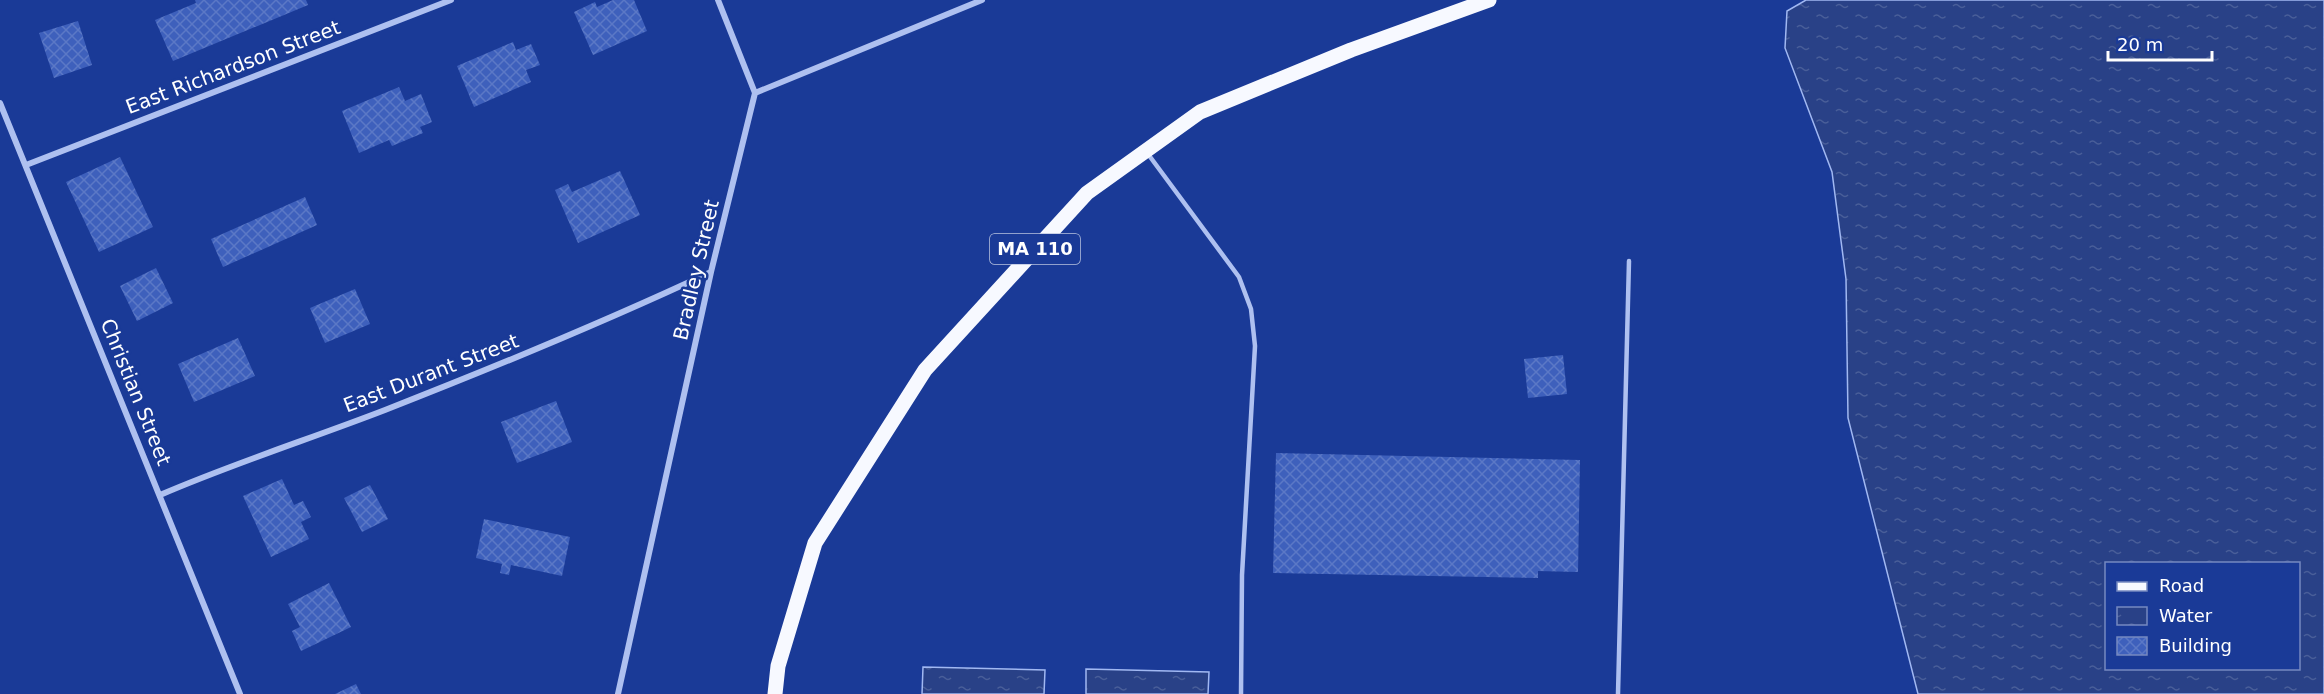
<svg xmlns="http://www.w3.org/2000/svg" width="2324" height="694" font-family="'DejaVu Sans',sans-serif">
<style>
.water{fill:url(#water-ripples);stroke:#a1b8f2;stroke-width:1.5;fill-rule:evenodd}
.building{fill:url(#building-cross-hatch)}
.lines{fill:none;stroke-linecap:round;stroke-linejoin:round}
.lane{stroke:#aec0f0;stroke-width:4.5}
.street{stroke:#aec0f0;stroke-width:6}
.primary{stroke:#f7f9ff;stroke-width:15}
.labels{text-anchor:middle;stroke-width:5;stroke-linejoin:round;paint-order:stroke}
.shield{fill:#1a3a97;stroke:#bac4e0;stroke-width:1.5}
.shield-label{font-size:18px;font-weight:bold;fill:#fff}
.street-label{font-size:20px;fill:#fff;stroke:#1a3a97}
</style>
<defs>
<pattern id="water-ripples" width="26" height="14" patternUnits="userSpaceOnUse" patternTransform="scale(1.5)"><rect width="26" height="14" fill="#294187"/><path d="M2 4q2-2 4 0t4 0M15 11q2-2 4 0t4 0" fill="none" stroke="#495e99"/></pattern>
<pattern id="building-cross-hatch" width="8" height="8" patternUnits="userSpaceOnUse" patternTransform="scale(1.5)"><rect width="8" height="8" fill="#3e60bc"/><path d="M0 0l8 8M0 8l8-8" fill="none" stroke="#5b78c6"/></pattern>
</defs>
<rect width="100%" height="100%" fill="#1a3a97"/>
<path class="water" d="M1806,0H2324V694H1918L1848,418L1846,279L1832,172L1785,48L1787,11ZM2106,564H2298V668H2106Z
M923,667L1045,670L1044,694H922Z
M1086,669L1209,672L1208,694H1086Z"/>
<path class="building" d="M195,0H306L308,5L173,61L155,20L196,3Z
M613,0H634L647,31L593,55L574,12L595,2L597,7Z
M78,21L92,65L54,78L39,33Z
M513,42L516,50L531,44L540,65L526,70L531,82L474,107L457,66Z
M399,87L405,101L421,94L432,122L420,127L423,133L392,146L389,140L359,153L342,111Z
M120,157L153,227L99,252L66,182Z
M620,171L640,215L578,243L555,190L568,184L572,192Z
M305,197L317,225L223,267L211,239Z
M156,268L173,303L137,321L120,286Z
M355,289L370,324L325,343L310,308Z
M238,338L255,376L194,402L178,364Z
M1563,355L1567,394L1528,398L1524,359Z
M556,401L572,442L517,463L501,422Z
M1276,453L1580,460L1578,572L1538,571V578L1273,573Z
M282,479L294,505L303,501L311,517L301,522L309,539L271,557L243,496Z
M370,485L388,519L362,532L344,498Z
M484,519L570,537L562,576L511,565L509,575L500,573L502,564L476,558Z
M329,583L351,627L301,651L292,631L300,627L288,604Z
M356,684L361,694H335Z"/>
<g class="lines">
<path class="lane" d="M1148,154L1239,277L1251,309L1255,346L1242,575L1241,694
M1618,694L1629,261"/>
<path class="street" d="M718,0L755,93
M0,103L240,694
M26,165L451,0
M160,495C234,463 310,439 385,410C495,367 604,322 711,272
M618,694L711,272L755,93L982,0"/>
<path class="primary" d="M775,694L778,666L815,543L925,370L1087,193L1200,112L1351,50L1489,0"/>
</g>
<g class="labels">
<rect class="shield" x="990" y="234" width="90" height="30" rx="4.5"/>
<g class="shield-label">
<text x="1035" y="255">MA 110</text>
</g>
<g class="street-label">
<text transform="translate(233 67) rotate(-21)" y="7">East Richardson Street</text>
<text transform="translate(696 270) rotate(-77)" y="7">Bradley Street</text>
<text transform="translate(431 373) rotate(-21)" y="7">East Durant Street</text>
<text transform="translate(136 392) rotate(68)" y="7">Christian Street</text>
</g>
</g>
<rect x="2105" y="562" width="195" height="108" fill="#1a3a97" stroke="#7689c1" stroke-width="1.5"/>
<rect x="2117" y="582" width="30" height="9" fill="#f7f9ff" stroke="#7689c1" stroke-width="1.5"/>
<text x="2159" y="592" font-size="18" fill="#ffffff">Road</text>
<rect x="2117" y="607" width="30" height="18" fill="url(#water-ripples)" stroke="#7689c1" stroke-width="1.5"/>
<text x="2159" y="622" font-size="18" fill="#ffffff">Water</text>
<rect x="2117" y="637" width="30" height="18" fill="url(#building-cross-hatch)" stroke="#7689c1" stroke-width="1.5"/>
<text x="2159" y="652" font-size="18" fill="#ffffff">Building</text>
<path d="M2108 51v9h104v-9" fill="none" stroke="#ffffff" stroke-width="3"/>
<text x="2117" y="51" font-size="18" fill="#ffffff" stroke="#1a3a97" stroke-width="4.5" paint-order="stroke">20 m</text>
</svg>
